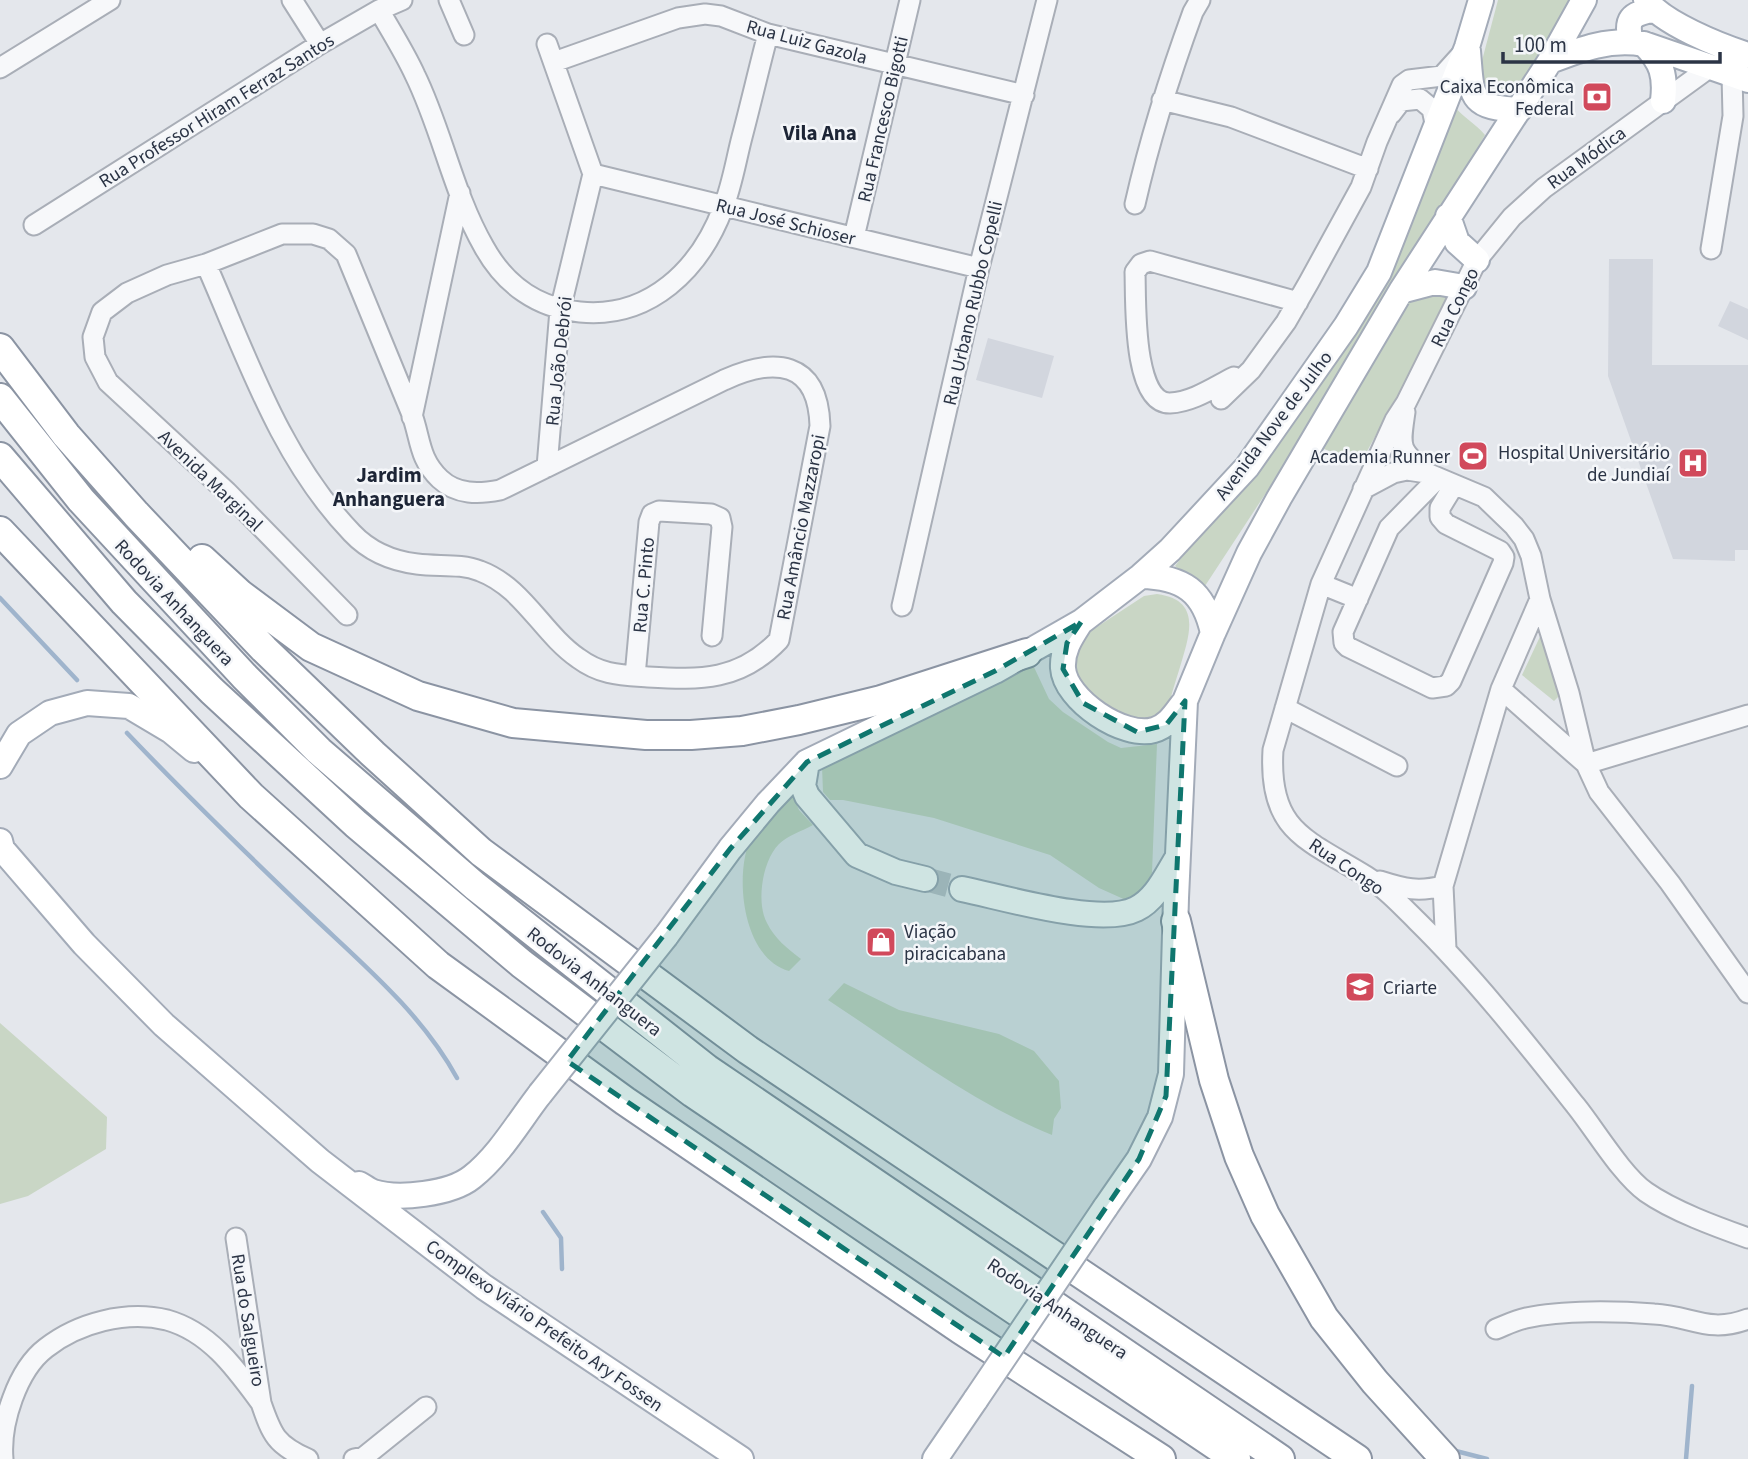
<svg xmlns="http://www.w3.org/2000/svg" width="1748" height="1459" font-family="'Source Sans 3',sans-serif">
<style>
.built{fill:#d2d6de}
.green{fill:#c9d6c5}
.lines{fill:none;stroke-linecap:round;stroke-linejoin:round}
.stream{stroke:#9fb4cc;stroke-width:4.5}
.major-tunnel{stroke:#bfc3cb;stroke-width:24;stroke-dasharray:24 12;stroke-linecap:butt}
.minor-casing{stroke:#a9aeb7;stroke-width:23}
.major-casing{stroke:#a3abb8;stroke-width:28}
.highway-casing{stroke:#8b94a3;stroke-width:32}
.minor{stroke:#f7f8fa;stroke-width:19}
.major{stroke:#fff;stroke-width:24}
.highway{stroke:#fff;stroke-width:28}
.major-bridge-casing{stroke:#a3abb8;stroke-width:28;stroke-linecap:butt}
.major-bridge{stroke:#fff;stroke-width:24}
.marked{fill:#0f766e;fill-opacity:0.2;stroke:#0f766e;stroke-width:5;stroke-dasharray:14 9;stroke-linejoin:round}
.labels{text-anchor:middle;stroke-width:5;stroke-linejoin:round;paint-order:stroke}
.street-label{font-size:19px;fill:#2b3445;stroke:#f4f6f9}
.poi-label{font-size:19px;fill:#2b3445;stroke:#f4f6f9;text-anchor:end}
.neighbourhood-label{font-size:21px;font-weight:bold;fill:#1d2536;stroke:#f4f6f9}
</style>
<rect width="100%" height="100%" fill="#e4e7ec"/>
<path class="built" d="M1609,259H1653L1652,365H1748V550H1735V561L1673,559L1608,376Z
M1730,301L1748,309V340L1718,326Z
M988,338L1054,356L1042,398L976,380Z"/>
<path class="green" d="M1498,0H1580C1563,26 1530,82 1503,95L1490,92L1479,72Z
M1455,107C1464,118 1476,124 1485,135L1372,331L1203,589L1175,566L1315,387L1362,316L1408,235Z
M1444,292L1450,300L1360,464L1322,448L1406,300Z
M1157,594C1203,600 1189,636 1180,667C1175,683 1170,699 1166,715L1155,722L1129,721L1081,693L1068,660L1074,642L1144,596Z
M1545,626L1561,694L1554,701L1522,675Z
M1033,665L1049,699L1063,712L1108,742L1121,748L1157,744L1152,873L1144,888L1128,901L1099,888L1050,855L934,818L843,800H830L823,792L822,767Z
M790,789L799,810L813,825C802,831 787,836 779,844C762,861 756,903 767,923C775,939 787,948 801,959L789,971C742,958 733,873 752,835C760,818 778,803 790,789Z
M844,983L899,1010L999,1034L1034,1051L1059,1081L1061,1108L1054,1119L1052,1135C974,1104 898,1046 828,1000Z
M0,1023L107,1117L106,1149L28,1196L0,1204Z"/>
<g class="lines">
<path class="stream" d="M0,598L77,680
M127,733C187,796 249,856 312,916C365,966 422,1014 457,1078
M543,1212L561,1238L562,1269
M1452,1450L1487,1459
M1686,1459L1692,1386"/>
<path class="major-tunnel" d="M925,879L962,889"/>
<g class="minor-casing">
<path id="minor" d="M292,0L320,44
M449,0L464,35
M379,10C391,31 405,53 415,75C442,130 453,193 484,247C505,285 538,308 580,312C650,319 700,269 723,208C732,186 736,160 742,137C751,103 759,68 768,34
M547,44L593,174
M554,62L678,18L705,14L721,16L768,34L1024,95
M0,68L110,0
M1709,68L1544,188L1512,217L1477,260L1406,403L1395,420L1321,584L1273,750C1268,831 1306,839 1366,876C1385,888 1401,905 1417,921C1475,978 1526,1043 1576,1106C1596,1131 1622,1175 1646,1192C1673,1211 1717,1227 1748,1238
M1162,100L1231,117L1368,169
M1391,114L1401,101L1420,99L1432,109L1436,128
M593,174L979,268
M1135,204C1150,138 1170,75 1193,12L1200,0
M34,225L320,44L379,10L402,0
M854,237L910,0
M1711,249L1733,116L1732,75
M206,264C247,357 280,458 352,533C369,551 392,561 417,564C438,567 460,563 480,571C523,587 542,633 578,658C601,675 620,675 648,677C701,680 740,681 779,640L820,426C818,360 774,357 724,380L500,490C479,494 457,495 440,479C418,458 421,438 411,412C389,359 368,307 346,254L329,239L313,234H282L206,264L167,275L127,293L102,312L93,337L95,357L108,382L227,492L347,615
M1234,377C1214,387 1193,402 1170,403C1132,404 1136,298 1135,272L1141,264L1150,261L1298,302
M1221,399L1251,370L1286,322L1309,282L1361,187L1377,142L1402,85L1409,80L1442,76L1460,56
M1405,412C1400,447 1398,449 1426,472
M412,417L460,193
M547,467L560,310L593,174
M1438,478L1389,528L1343,632L1344,643L1348,647L1432,688L1446,686L1451,681L1503,563L1504,557L1500,551L1446,524L1440,517V508L1454,485
M1363,489L1393,473L1407,470L1427,473L1484,497L1514,526L1524,539L1531,556L1540,599L1569,693L1586,764L1599,792L1670,883L1748,993
M1321,584L1358,599
M902,606L979,268L1047,0
M635,676L649,522L652,514L659,511L711,514L720,518L722,527L712,636
M1501,689L1586,764
M1285,708L1397,766
M1586,764L1748,715
M1380,881C1405,889 1418,892 1443,886
M1446,949L1443,886L1501,689L1540,599
M236,1238L261,1403C272,1435 276,1445 308,1459
M1496,1329C1506,1325 1516,1320 1526,1318C1563,1310 1617,1311 1654,1314C1692,1316 1708,1334 1748,1319
M3,1459C0,1424 17,1370 46,1348C78,1323 126,1310 167,1320C210,1332 236,1369 261,1403
M354,1459L364,1457L426,1407"/>
</g>
<g class="major-casing">
<path id="major" d="M1646,0C1662,23 1720,46 1748,55
M1631,42C1625,19 1631,14 1653,10
M1644,44C1662,62 1666,76 1663,101
M1468,51C1472,97 1468,107 1519,110
M1550,61C1581,49 1610,38 1644,44L1748,80
M1448,216L1457,242L1477,260
M1401,291L1435,282L1464,287
M1141,576C1183,577 1204,591 1213,633
M1080,623C1071,637 1062,650 1063,668C1065,700 1124,739 1154,730C1169,726 1176,712 1185,701
M807,762L803,786L807,796L857,855L896,872L925,879
M0,766L19,734L50,713L87,703L129,706L171,731L194,750
M0,841L2,849L84,944L164,1025L320,1161L484,1287L741,1459
M962,889C1002,897 1100,927 1136,909C1155,900 1165,878 1176,860
M666,936L730,849L768,803L807,762L995,671L1081,622L1141,576L1170,550L1247,467L1346,326L1379,272L1467,47L1481,0
M359,1184C363,1186 368,1190 373,1192C398,1200 451,1194 472,1177C499,1156 519,1121 540,1094
M1105,1208L1139,1159L1160,1117L1171,1074L1176,898L1185,701L1213,633L1249,553L1279,498L1401,291L1550,61L1584,0
M935,1459L976,1399"/>
</g>
<g class="highway-casing">
<path id="highway" d="M0,348L66,435L136,514L264,649L373,754L481,852L748,1050L1357,1459
M0,398L81,500L244,676L319,751L475,886L707,1069L1280,1459
M0,457L124,602L212,691L356,824L522,964L693,1093L1236,1459
M0,531L251,796L438,965L625,1101L960,1329L1161,1459
M202,559L240,594L311,647L418,696L513,723L646,735H691L742,731L799,720L881,700L1027,653
M1176,921L1214,1080L1239,1156L1265,1215L1324,1318L1375,1382L1445,1459"/>
</g>
<use href="#minor" class="minor"/>
<use href="#major" class="major"/>
<use href="#highway" class="highway"/>
<g class="major-bridge-casing">
<path id="major-bridge" d="M540,1094L666,936
M976,1399L1105,1208"/>
</g>
<use href="#major-bridge" class="major-bridge"/>
</g>
<path class="marked" d="M1081,622L1067,643L1063,669L1083,703L1137,732L1166,725L1185,701L1166,1096L1139,1159L1004,1357L567,1061L730,849L807,762L995,671Z"/>
<defs>
<g id="bank-square" transform="scale(1.575)"><rect x="-9" y="-9" width="18" height="18" rx="4" fill="#d1495b" stroke="#f4f6f9"/><path d="M-6-4H6V4H-6ZM0-2.3a2.3 2.3 0 1 0 0 4.6a2.3 2.3 0 1 0 0-4.6Z" fill="#fff"/></g>
<g id="stadium-square" transform="scale(1.575)"><rect x="-9" y="-9" width="18" height="18" rx="4" fill="#d1495b" stroke="#f4f6f9"/><path d="M0-5a6.5 5 0 1 0 0 10a6.5 5 0 1 0 0-10ZM-3.5-1.8h7v3.6h-7Z" fill="#fff"/></g>
<g id="hospital-square" transform="scale(1.575)"><rect x="-9" y="-9" width="18" height="18" rx="4" fill="#d1495b" stroke="#f4f6f9"/><path d="M-5-5h3v3.5h4V-5h3V5h-3V1.5h-4V5h-3Z" fill="#fff"/></g>
<g id="shop-square" transform="scale(1.575)"><rect x="-9" y="-9" width="18" height="18" rx="4" fill="#d1495b" stroke="#f4f6f9"/><path d="M-5-2.5h2.3a2.7 3.5 0 0 1 5.4 0H5L5.5 6h-11ZM-1.5-2.5h3a1.5 2.3 0 0 0-3 0Z" fill="#fff"/></g>
<g id="school-square" transform="scale(1.575)"><rect x="-9" y="-9" width="18" height="18" rx="4" fill="#d1495b" stroke="#f4f6f9"/><path d="M0-5L7-2L0 1L-7-2ZM-4 1L0 2.5L4 1V4Q0 6-4 4Z" fill="#fff"/></g>
</defs>
<g fill-rule="evenodd">
<use href="#bank-square" x="1597" y="97"/>
<use href="#stadium-square" x="1473" y="456"/>
<use href="#hospital-square" x="1693" y="463"/>
<use href="#shop-square" x="881" y="942"/>
<use href="#school-square" x="1360" y="987"/>
</g>
<g class="labels">
<g class="street-label">
<text transform="translate(807 41) rotate(15)" y="7">Rua Luiz Gazola</text>
<text transform="translate(216 110) rotate(-32)" y="7">Rua Professor Hiram Ferraz Santos</text>
<text transform="translate(882 119) rotate(-77)" y="7">Rua Francesco Bigotti</text>
<text transform="translate(1586 157) rotate(-36)" y="7">Rua Módica</text>
<text transform="translate(786 221) rotate(14)" y="7">Rua José Schioser</text>
<text transform="translate(972 303) rotate(-77)" y="7">Rua Urbano Rubbo Copelli</text>
<text transform="translate(1454 307) rotate(-64)" y="7">Rua Congo</text>
<text transform="translate(558 361) rotate(-84)" y="7">Rua João Debrói</text>
<text transform="translate(1273 425) rotate(-53)" y="7">Avenida Nove de Julho</text>
<text transform="translate(211 480) rotate(44)" y="7">Avenida Marginal</text>
<text transform="translate(800 527) rotate(-79)" y="7">Rua Amâncio Mazzaropi</text>
<text transform="translate(643 585) rotate(-85)" y="7">Rua C. Pinto</text>
<text transform="translate(175 602) rotate(47)" y="7">Rodovia Anhanguera</text>
<text transform="translate(1347 866) rotate(34)" y="7">Rua Congo</text>
<text transform="translate(595 981) rotate(38)" y="7">Rodovia Anhanguera</text>
<text transform="translate(1058 1308) rotate(34)" y="7">Rodovia Anhanguera</text>
<text transform="translate(249 1320) rotate(81)" y="7">Rua do Salgueiro</text>
<text transform="translate(545 1325) rotate(35)" y="7">Complexo Viário Prefeito Ary Fossen</text>
</g>
<g class="poi-label">
<text x="1574" y="93">Caixa Econômica<tspan x="1574" dy="22">Federal</tspan></text>
<text x="1670" y="459">Hospital Universitário<tspan x="1670" dy="22">de Jundiaí</tspan></text>
<text x="1450" y="463">Academia Runner</text>
<text x="904" y="938" text-anchor="start">Viação<tspan x="904" dy="22">piracicabana</tspan></text>
<text x="1383" y="994" text-anchor="start">Criarte</text>
</g>
<g class="neighbourhood-label">
<text x="820" y="140">Vila Ana</text>
<text x="389" y="482">Jardim<tspan x="389" dy="24">Anhanguera</tspan></text>
</g>
</g>
<path d="M1503 52v10h217v-10" fill="none" stroke="#2b3445" stroke-width="3.5"/>
<text x="1514" y="52" font-size="21" fill="#2b3445" stroke="#f4f6f9" stroke-width="5" paint-order="stroke">100 m</text>
</svg>
